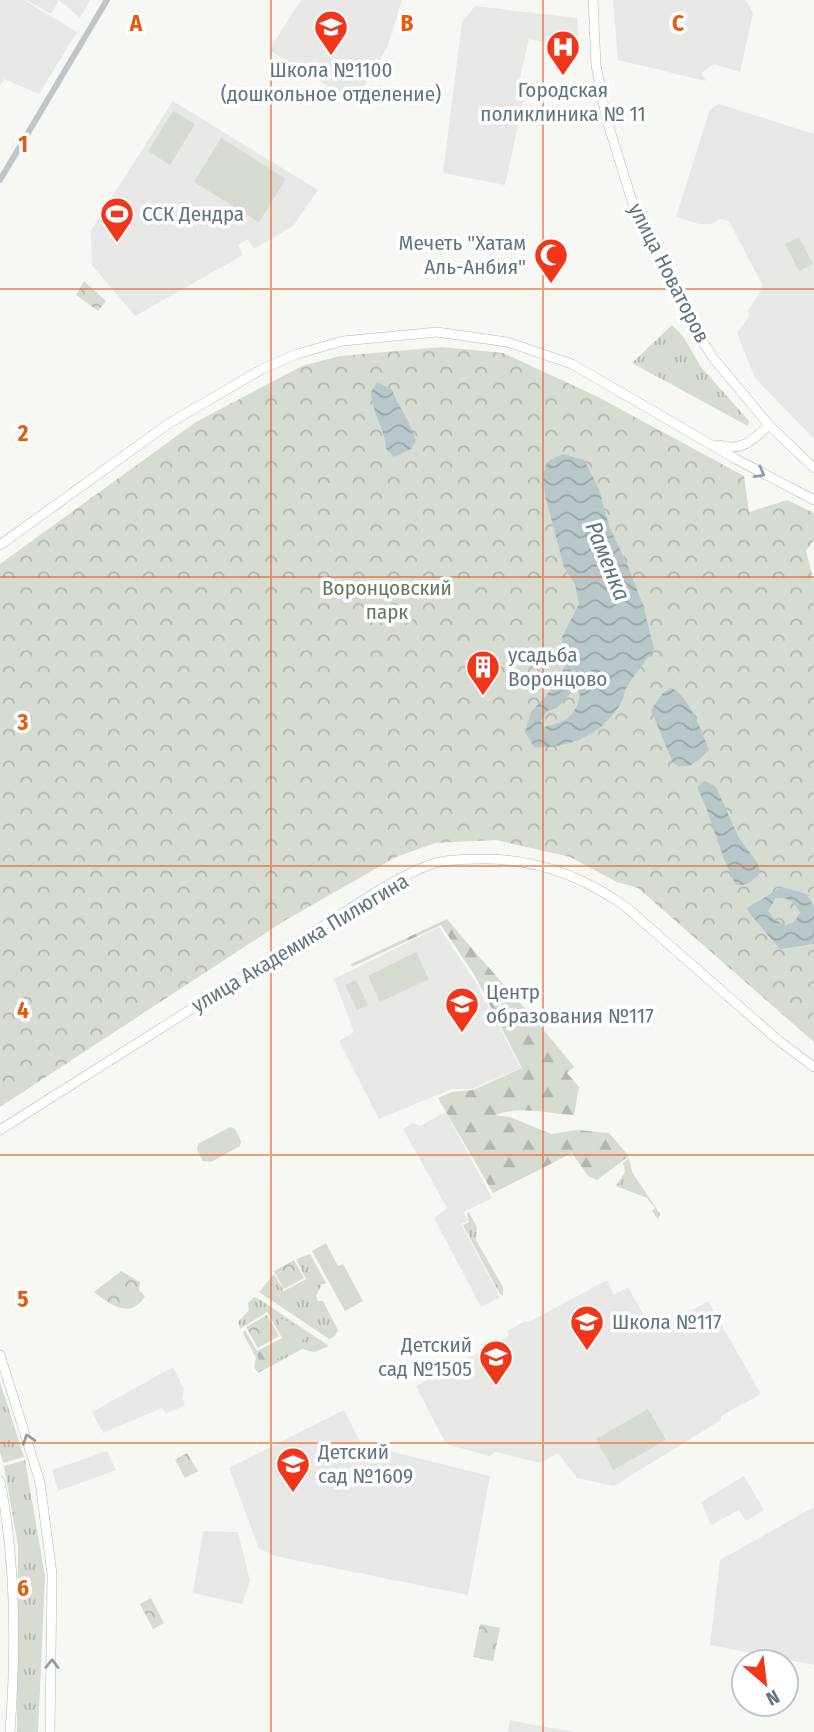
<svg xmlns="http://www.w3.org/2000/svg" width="814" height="1732" font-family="'Fira Sans Condensed',sans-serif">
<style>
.built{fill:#e8e8e7}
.grass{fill:url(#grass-tufts)}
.forest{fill:url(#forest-firs)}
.park{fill:url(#park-crowns)}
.pitch{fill:#d7dcd2}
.water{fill:url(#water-waves);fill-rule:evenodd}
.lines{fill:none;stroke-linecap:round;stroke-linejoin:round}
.secondary-casing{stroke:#b1b9bd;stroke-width:10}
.street{stroke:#bfc5c8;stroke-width:6}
.secondary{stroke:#fff;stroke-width:9}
.oneway{stroke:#8f9fa7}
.grid{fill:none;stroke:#e8590c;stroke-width:2;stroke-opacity:0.55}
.labels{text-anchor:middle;stroke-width:7;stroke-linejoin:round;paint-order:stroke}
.poi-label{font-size:21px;fill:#5f7681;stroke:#fff;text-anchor:start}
.street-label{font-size:21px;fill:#5f7681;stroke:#fff}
.park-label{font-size:21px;fill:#66795f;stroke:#fff}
.water-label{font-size:23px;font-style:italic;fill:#5a767c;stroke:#fff}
.grid-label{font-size:23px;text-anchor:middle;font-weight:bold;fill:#e8590c;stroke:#fff;stroke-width:7;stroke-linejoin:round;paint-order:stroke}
</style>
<defs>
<pattern id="grass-tufts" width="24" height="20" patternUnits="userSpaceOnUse" patternTransform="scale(1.75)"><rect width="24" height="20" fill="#d7dcd2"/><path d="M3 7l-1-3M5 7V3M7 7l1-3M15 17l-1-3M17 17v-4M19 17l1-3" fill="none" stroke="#b2b7b0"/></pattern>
<pattern id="forest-firs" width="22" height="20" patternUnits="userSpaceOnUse" patternTransform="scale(1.75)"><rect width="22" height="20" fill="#d7dcd2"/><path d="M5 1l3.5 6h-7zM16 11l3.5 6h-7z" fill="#b2b7b0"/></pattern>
<pattern id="park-crowns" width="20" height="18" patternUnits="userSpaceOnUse" patternTransform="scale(1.75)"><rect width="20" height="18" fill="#d7dcd2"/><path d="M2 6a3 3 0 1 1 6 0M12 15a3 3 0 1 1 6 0" fill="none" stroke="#b2b7b0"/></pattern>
<pattern id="water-waves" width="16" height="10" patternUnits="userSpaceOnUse" patternTransform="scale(1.75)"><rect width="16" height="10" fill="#b7c7ca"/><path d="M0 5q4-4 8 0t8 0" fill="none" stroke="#98a6a9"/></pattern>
</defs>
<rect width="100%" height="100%" fill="#f7f7f3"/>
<path class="built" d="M0,0H24L77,32L39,94L4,79L0,85Z
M26,0H90L80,18L59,0L51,14Z
M301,0H402L387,48L354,102L269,50Z
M613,0H746L753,13L740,72L714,64L701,73L706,81L618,60Z
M475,6L577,18L580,49L529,39L518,87L526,89L505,185L443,173L462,22Z
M173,101L318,190L293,226L254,249L248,239L238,245L243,255L135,316L92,265L91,230Z
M719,104L814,134V439L755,378L737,333L750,315L748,311L763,286L729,221L721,219L710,224H699L676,217L710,109Z
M439,927L475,981L521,1068L472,1089H452L379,1119L339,1041L354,1032L334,979Z
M446,1112L492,1198L464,1212L468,1221L461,1224L500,1297L481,1307L434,1218L447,1208L403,1129L413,1123L420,1126Z
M607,1280L614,1295L628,1287L643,1314L640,1326L652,1332L708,1301L761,1394L721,1416V1420L614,1486L577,1478L558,1453L540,1463L496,1452L489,1456L446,1444L416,1386L509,1336L507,1331L525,1321L529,1322Z
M173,1367L184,1389L182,1398L185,1405L166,1414L162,1408L103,1433L92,1412Z
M344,1410L361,1444L490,1476L468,1595L279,1557L259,1549L229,1468Z
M107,1451L116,1470L58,1491L52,1470Z
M744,1476L764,1510L746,1521L739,1510L711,1525L701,1502Z
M814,1507V1665L710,1645L720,1560Z
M203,1531L238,1532L250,1581L242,1604L193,1593Z
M510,1720L539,1726L575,1732H508Z"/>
<path class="grass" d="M672,325L683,336L701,367L749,421L748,426L632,363Z
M629,1158L632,1172L660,1214L658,1219L652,1211L655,1208L647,1198L616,1186L625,1172L623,1163Z
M469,1212L477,1228L476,1240L503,1287V1296L499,1293L463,1225L469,1222L467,1214Z
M310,1254L326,1283L322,1284L316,1296L318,1301H323L338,1330L335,1336L329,1339L259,1292L274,1274L284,1291L306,1279L296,1259Z
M254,1297L259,1299L329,1346L314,1352L302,1349L258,1373L254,1367L256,1358L243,1333L245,1330L257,1351L282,1338L267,1312L240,1329L238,1322L249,1310L248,1303Z
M0,1382L24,1457L3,1463L0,1452Z
M25,1460L45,1576L38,1732H17L18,1545L4,1466Z"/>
<path class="forest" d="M447,919C488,969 534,1016 574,1067L567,1073L579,1087L574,1115C546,1114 522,1105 495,1115L510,1117L551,1134L577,1130L609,1133L629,1156L597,1180L588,1176L572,1153L493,1193L438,1098L452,1092L473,1090L522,1068L475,976L441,925L352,967L351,964Z
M278,1318L292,1323L308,1336L302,1340L303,1345L259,1369L258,1353L267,1348L277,1347L285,1353L292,1345L281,1332Z"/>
<path class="park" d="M84,281L106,301L98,311L76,295Z
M442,347L503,353L598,397L744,476L749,512L787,500L814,513V540L806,551L814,582V1042L638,888L617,882L570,857L496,840L435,843L396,857L284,921L0,1107V564L196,422L302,366L340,356Z
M294,1260L304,1278L284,1289L274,1271Z
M121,1271L140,1282L139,1290L145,1296C131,1320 110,1305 94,1292Z
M267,1315L279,1336L258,1348L246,1327Z
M187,1453L198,1471L185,1478L175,1460Z
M151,1598L164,1623L153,1629L140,1604Z
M480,1624L500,1628L493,1661L473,1657Z"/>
<path class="pitch" d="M173,111L195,124L170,165L148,151Z
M221,138L286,179L259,222L194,182Z
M799,237L813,264L799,271L785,244Z
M416,952L429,979L380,1002L368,976Z
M356,980L368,1005L357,1010L345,985Z
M511,1007L527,1034L514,1042L498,1014Z
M230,1127L235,1129L241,1141L240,1146L211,1162L203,1161L197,1150L198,1144Z
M326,1243L338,1266L343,1264L363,1301L345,1311L312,1251Z
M648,1409L666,1440L613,1470L596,1439Z"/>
<path class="water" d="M377,382L392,390C399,408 411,422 416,441L411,449L394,457L386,449C386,431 372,413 371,392Z
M563,454L584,460L599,489L609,526L627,564L643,605L654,649C645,662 633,676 625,690C624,693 624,697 622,701C604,734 570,749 534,747L525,732L531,712L552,689L566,664L562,637L579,604L575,584L564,567L545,495L543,474L550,460ZM574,689L580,694C576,717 566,722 544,727L541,721L547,711L557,708Z
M671,688C688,694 703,733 709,750C698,761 688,772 673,763L651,710L663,693Z
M705,781L716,787L739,838L757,862L760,872C753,881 748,886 736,885C719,854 713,819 697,787Z
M782,887L807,894L814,907V944L780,949L750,914L747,908ZM776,898C789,897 795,902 800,913L794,922L786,925L775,920L768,911Z"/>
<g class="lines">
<g class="secondary-casing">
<path id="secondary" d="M593,0L596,65L606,117L636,214L698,334L714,359L769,425L814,468
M719,445C742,452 753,440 769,425
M0,545L168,424L262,369L297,354L343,341L437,332L507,342L572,364L734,458L814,500
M0,1130L381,889C398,879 417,869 435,863C451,859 468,859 484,859C537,859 583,876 626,907L778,1040L814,1067
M0,1355L40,1482L52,1574L50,1732
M0,1481C16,1561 16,1651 10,1732"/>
</g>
<path class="street" d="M0,180L107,0"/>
<use href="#secondary" class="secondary"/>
</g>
<defs><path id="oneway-chevron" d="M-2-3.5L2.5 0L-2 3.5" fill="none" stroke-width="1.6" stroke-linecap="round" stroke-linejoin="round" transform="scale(1.75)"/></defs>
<g class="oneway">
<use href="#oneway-chevron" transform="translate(760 473) rotate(29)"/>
<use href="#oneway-chevron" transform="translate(28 1439) rotate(-108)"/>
<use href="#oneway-chevron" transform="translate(52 1664) rotate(-89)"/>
</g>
<path class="grid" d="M271,0V1732M543,0V1732M0,289H814M0,577H814M0,866H814M0,1155H814M0,1443H814"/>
<defs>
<g id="school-pin" transform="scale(1.75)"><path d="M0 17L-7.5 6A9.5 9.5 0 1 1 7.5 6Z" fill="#f13619" stroke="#fff"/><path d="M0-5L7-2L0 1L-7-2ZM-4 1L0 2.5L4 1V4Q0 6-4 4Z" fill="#fff"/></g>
<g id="hospital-pin" transform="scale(1.75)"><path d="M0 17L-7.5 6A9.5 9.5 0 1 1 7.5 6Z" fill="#f13619" stroke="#fff"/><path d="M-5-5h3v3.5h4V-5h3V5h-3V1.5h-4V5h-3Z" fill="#fff"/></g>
<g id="stadium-pin" transform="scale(1.75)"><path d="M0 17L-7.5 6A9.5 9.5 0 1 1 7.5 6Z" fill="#f13619" stroke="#fff"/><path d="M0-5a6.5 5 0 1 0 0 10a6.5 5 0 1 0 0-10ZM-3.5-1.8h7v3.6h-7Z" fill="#fff"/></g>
<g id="mosque-pin" transform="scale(1.75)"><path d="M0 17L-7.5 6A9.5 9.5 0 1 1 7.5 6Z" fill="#f13619" stroke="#fff"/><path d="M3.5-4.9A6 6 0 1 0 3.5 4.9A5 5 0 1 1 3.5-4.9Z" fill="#fff"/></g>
<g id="building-pin" transform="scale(1.75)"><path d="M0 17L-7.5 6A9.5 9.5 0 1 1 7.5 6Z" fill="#f13619" stroke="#fff"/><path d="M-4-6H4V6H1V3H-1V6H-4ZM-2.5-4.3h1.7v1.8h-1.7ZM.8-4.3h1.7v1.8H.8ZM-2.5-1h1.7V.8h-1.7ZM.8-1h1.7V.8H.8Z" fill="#fff"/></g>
</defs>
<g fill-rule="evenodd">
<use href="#school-pin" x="331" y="27"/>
<use href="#hospital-pin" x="563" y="47"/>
<use href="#stadium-pin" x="117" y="214"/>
<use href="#mosque-pin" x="551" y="255"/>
<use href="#building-pin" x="483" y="667"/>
<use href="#school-pin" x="462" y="1004"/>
<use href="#school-pin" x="587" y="1322"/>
<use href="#school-pin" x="496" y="1357"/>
<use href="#school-pin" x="293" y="1464"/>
</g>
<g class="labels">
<g class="poi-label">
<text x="331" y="77" text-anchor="middle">Школа №1100<tspan x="331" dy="24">(дошкольное отделение)</tspan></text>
<text x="563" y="97" text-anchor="middle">Городская<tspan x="563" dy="24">поликлиника № 11</tspan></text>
<text x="142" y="221">ССК Дендра</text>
<text x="526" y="250" text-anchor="end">Мечеть "Хатам<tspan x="526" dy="24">Аль-Анбия"</tspan></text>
<text x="508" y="662">усадьба<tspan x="508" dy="24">Воронцово</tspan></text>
<text x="486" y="999">Центр<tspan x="486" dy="24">образования №117</tspan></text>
<text x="612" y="1329">Школа №117</text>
<text x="472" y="1352" text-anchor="end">Детский<tspan x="472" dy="24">сад №1505</tspan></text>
<text x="318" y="1459">Детский<tspan x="318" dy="24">сад №1609</tspan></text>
</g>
<g class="street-label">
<text transform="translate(669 273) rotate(63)" y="7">улица Новаторов</text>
<text transform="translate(300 943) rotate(-31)" y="7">улица Академика Пилюгина</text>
</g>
<g class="park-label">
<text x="387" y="595">Воронцовский<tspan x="387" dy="24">парк</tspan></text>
</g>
<g class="water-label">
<text transform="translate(608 561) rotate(68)" y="8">Раменка</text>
</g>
</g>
<g class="grid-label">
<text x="136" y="31">A</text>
<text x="407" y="31">B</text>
<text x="678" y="31">C</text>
<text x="23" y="152">1</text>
<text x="23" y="441">2</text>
<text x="23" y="730">3</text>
<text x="23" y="1018">4</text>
<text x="23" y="1307">5</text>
<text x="23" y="1596">6</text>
</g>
<g transform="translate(765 1683) rotate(152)"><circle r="33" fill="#ffffff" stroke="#bfc8cd" stroke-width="2"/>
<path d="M0-5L12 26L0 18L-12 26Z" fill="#f13619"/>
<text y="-10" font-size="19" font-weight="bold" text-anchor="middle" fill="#5f7681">N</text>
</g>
</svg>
